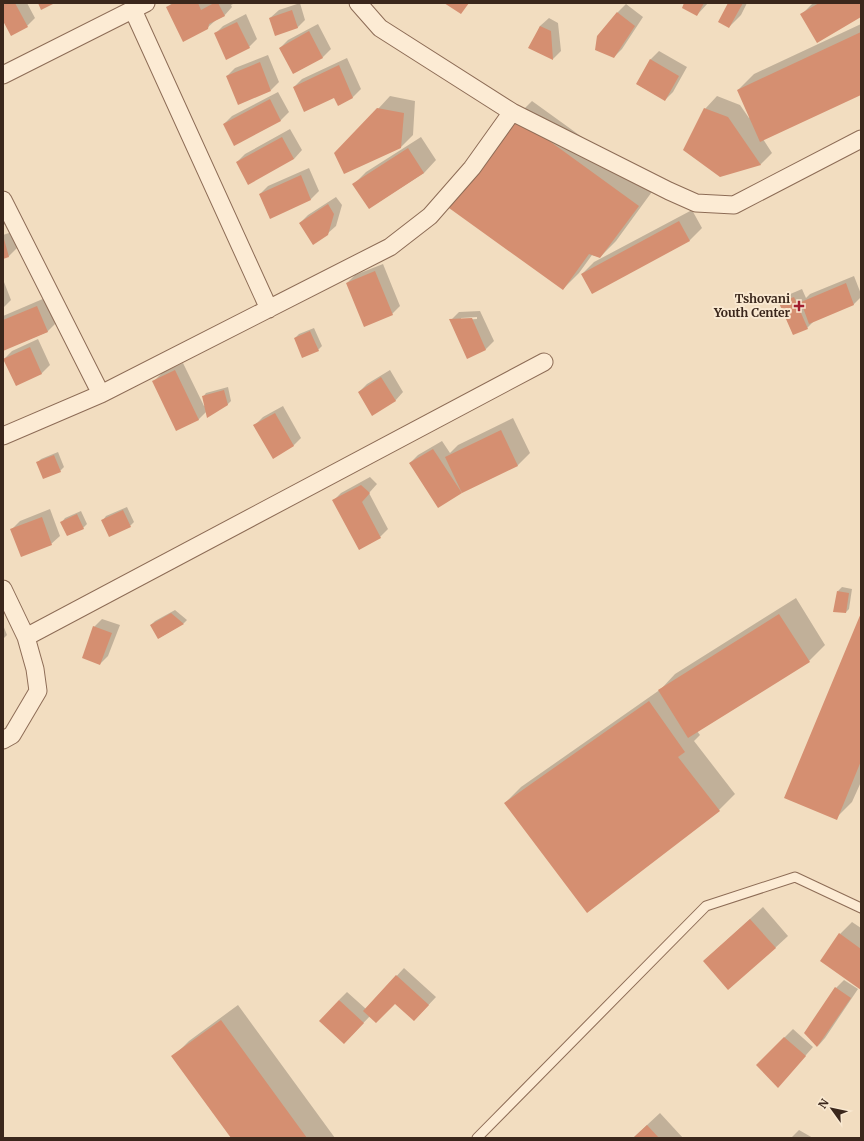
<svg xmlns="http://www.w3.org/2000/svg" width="864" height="1141" font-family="Merriweather,serif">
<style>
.shadow{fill:#0003;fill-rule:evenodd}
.building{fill:#d58f71}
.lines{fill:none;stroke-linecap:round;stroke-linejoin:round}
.service-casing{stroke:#8d6c56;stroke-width:11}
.minor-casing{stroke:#8d6c56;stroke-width:19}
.service{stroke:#fcebd4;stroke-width:9}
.minor{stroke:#fcebd4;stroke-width:17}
.poi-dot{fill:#a31f30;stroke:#f9e8d0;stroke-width:1.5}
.labels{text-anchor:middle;stroke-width:4;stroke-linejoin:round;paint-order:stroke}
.poi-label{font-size:12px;font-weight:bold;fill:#3b271c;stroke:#f9e8d0;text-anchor:end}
</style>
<rect width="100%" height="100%" fill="#f2ddc0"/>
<path class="shadow" d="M3,3H27L35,18L27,26L3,19Z
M172,3H235L231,5L232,7L224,16L216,20L207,28L167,8Z
M300,3L305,20L297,28L270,18L279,10Z
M685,3H708L697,15Z
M729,3H747L741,15L729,27Z
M813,3H861V16L801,15Z
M626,4L643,17L622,49L614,57L618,12Z
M246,14L257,39L249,47L215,34L223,26Z
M549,18L558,23L561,51L553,59L530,48L540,26Z
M318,24L331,49L323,57L294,73L280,48L288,40Z
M861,24V94L763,139L772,153L760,165L705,109L717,96L740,105L749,118L750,117L738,90L754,74Z
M659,51L687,67L673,92L665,100L637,84L651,59Z
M268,55L279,82L271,90L227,76L235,68Z
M347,58L361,89L353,97L339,105L335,96L294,87L302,79Z
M278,92L289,112L281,120L234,144L224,124L232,116Z
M390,96L415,101L413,135L401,147L378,109Z
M532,101L654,189L616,241L600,257L592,255L579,273L563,289L516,117Z
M290,129L302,150L294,159L237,162L245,154Z
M421,137L436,160L424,173L369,208L354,184L366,172Z
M309,168L319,191L311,199L270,218L260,194L268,186Z
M336,197L342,205L336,226L327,234L300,223L308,215Z
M692,210L702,228L690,240L592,293L582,274L594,262Z
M3,215L6,223L3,226Z
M12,232L17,248L9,256L3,258V235Z
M383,264L400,306L392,314L347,283L355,275Z
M854,276L861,294V297L854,304L814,321L807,328L793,334L780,304L788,295L802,289L806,298L810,294Z
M4,282L11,300L3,308V283Z
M45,298L55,324L47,332L3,350V316Z
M480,311L494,341L486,349L468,357L451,320L459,312ZM477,317V319L461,320V318Z
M314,328L322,346L318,350L295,338L299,334Z
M38,339L50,365L42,373L16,385L4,359L12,351Z
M183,363L204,406H205L203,397L206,393L228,387L231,401L227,405L207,411L198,420L154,381L162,373Z
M390,370L403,392L395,401L359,392L367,384Z
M283,406L301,438L293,446L255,425L263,417Z
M513,418L530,453L518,465L462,492L410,463L418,455L442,441L450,453L458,445Z
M58,452L64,467L60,471L37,463L41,459Z
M370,477L377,484L369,493L388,529L380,537L333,501L341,493Z
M127,507L134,522L130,526L103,520L106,516Z
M50,509L60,536L51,544L12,529L20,521Z
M81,511L87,524L83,528L62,522L65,518Z
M842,587L852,589L849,609L846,612L838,591Z
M796,598L825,645L809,661L697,731L700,735L694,741L735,794L719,810L505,803L521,787L661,689L675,674Z
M175,610L187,620L184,623L159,638L151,625L155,621Z
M861,616V782L852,802L836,818Z
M102,619L120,625L108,656L100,664L94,627Z
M3,625L7,635L3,639Z
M763,907L788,936L775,948L704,961Z
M852,922L861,928V989L840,934Z
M404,968L436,997L422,1012L395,1002L370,1016L352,1035L339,1000L347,992L366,1009Z
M844,980L858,989L825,1038L818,1046L836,988Z
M238,1005L335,1138H232L173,1057L189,1041Z
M793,1029L813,1047L786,1078L757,1065Z
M660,1113L683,1138H633Z
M799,1130L813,1138H791Z"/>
<path class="building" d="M3,3H15L28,27L11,36L3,21Z
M38,3H55L41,10Z
M174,3H198L201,10L214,3H218L225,16L209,24L208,29L183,42L166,7Z
M444,3H469L461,14Z
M684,3H704L697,16L682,8Z
M728,3H743L729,28L718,22Z
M819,3H861V17L817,43L800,14Z
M292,10L298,28L275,36L269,18Z
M617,12L635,26L614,58L595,50L597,36Z
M237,22L250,48L226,60L214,33Z
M540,26L551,31L553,60L528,48Z
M309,31L323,58L293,74L279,48Z
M861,32V95L760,142L737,90Z
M650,59L679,76L665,101L636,84Z
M260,62L271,91L238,105L226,76Z
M339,65L353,98L338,106L334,98L304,112L293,87Z
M270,99L281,121L234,146L223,124Z
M377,108L404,113L401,148L344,174L334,153Z
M704,108L728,117L761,165L720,177L683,150Z
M515,116L639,206L600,258L589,254L563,290L449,208Z
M282,137L294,159L248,185L236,162Z
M408,148L424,173L369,209L352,184Z
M301,175L311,200L270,219L259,194Z
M328,204L334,214L328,235L313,245L299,223Z
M679,221L690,241L592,294L581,274Z
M4,239L9,257L3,259V240Z
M375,271L393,315L364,327L346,283Z
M846,283L854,305L809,324L801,302Z
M794,297L808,329L793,335L779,303Z
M37,306L48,332L3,351V320Z
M472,318L486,350L467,359L449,319Z
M310,331L319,351L302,358L294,338Z
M30,347L42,374L16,386L3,359Z
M175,370L199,420L176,431L152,381Z
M381,377L396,401L372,416L358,392Z
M224,390L228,405L207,418L202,396Z
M275,413L294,446L273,459L253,425Z
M501,430L518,466L462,493L445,457Z
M433,449L462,493L438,508L409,463Z
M54,455L61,472L43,479L36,462Z
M361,485L370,493L362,502L381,538L359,550L332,500Z
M123,510L131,527L109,537L101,520Z
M77,514L84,529L67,536L60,522Z
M42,517L52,545L21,557L10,529Z
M837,591L849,593L846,613L833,612Z
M171,613L184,624L158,639L150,625Z
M861,613V761L837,820L784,798Z
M779,614L810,662L688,738L658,690Z
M93,626L112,633L100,665L82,658Z
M649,701L685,752L678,757L720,811L587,913L504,803Z
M750,919L776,948L728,990L703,961Z
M839,933L861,949V990L820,961Z
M396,975L429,1005L414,1021L395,1004L376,1023L363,1011Z
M835,987L851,998L817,1047L804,1033Z
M339,1000L364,1023L344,1044L319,1021Z
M221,1020L307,1138H231L171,1056Z
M784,1037L806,1056L778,1088L756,1065Z
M647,1125L659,1138H633Z"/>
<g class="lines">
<g class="service-casing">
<path id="service" d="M477,1138L706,906L795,877L861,908"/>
</g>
<g class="minor-casing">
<path id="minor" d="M358,3L380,28L512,112L669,191L696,203L734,205L861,139
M133,10L269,309
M3,75L146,3
M3,200L101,394
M3,436L101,394L390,247L430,216L472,168L512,112
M3,589L26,637L35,669L38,691L12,735L3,740
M26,637L544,362"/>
</g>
<use href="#service" class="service"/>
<use href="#minor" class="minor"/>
</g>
<path class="poi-dot" d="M797 300h4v4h4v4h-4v4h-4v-4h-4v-4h4z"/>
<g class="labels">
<g class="poi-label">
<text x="790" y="303">Tshovani<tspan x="790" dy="14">Youth Center</tspan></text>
</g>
</g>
<rect width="864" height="1141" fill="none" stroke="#3b271c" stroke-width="8"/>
<g transform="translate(832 1109) rotate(303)" stroke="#f9e8d0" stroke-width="3" paint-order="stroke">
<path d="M0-3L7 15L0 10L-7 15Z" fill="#3b271c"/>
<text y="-6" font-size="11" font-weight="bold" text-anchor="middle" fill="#3b271c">N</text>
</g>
</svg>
